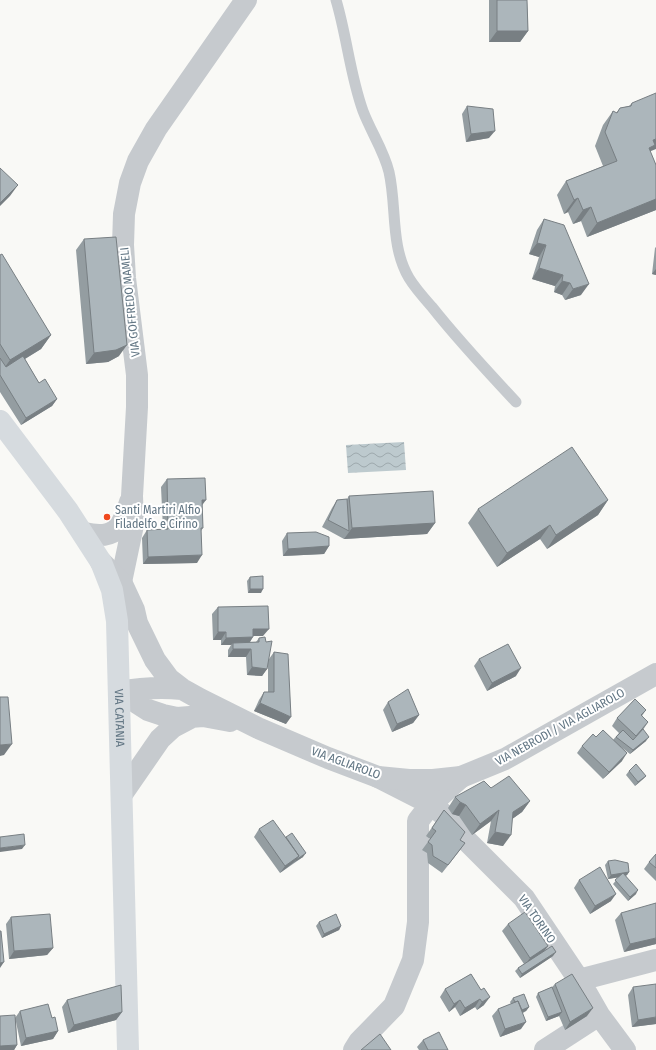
<svg xmlns="http://www.w3.org/2000/svg" width="656" height="1050" font-family="'Fira Sans Condensed',sans-serif">
<style>
.water{fill:url(#water-waves)}
.lines{fill:none;stroke-linecap:round;stroke-linejoin:round}
.service{stroke:#c6cace;stroke-width:11}
.minor{stroke:#c6cace;stroke-width:22}
.tertiary{stroke:#c6cace;stroke-width:22}
.secondary{stroke:#d6dbdf;stroke-width:22}
.wall{fill:#949da1}
.shaded-wall{fill:#787f83}
.building{fill:#acb6bb;stroke:#787f83}
.poi-dot{fill:#f0491e;stroke:#fff;stroke-width:1.5}
.labels{text-anchor:middle;stroke-width:4;stroke-linejoin:round;paint-order:stroke}
.street-label{font-size:12px;fill:#617583;stroke:#fff}
.poi-label{font-size:12px;fill:#617583;stroke:#fff;text-anchor:start}
</style>
<defs>
<pattern id="water-waves" width="16" height="10" patternUnits="userSpaceOnUse"><rect width="16" height="10" fill="#bdcace"/><path d="M0 5q4-4 8 0t8 0" fill="none" stroke="#9da9ad"/></pattern>
</defs>
<rect width="100%" height="100%" fill="#f9f9f6"/>
<path class="water" d="M404,442L406,470L348,473L346,445Z"/>
<g class="lines">
<path class="service" d="M336,0C347,37 350,75 363,111C371,132 384,151 389,172C397,207 390,246 409,278C415,288 424,298 432,307C458,340 487,371 516,402"/>
<path class="minor" d="M84,533C113,540 122,530 130,502
M119,597L121,582L133,525L132,496L137,407V375L125,278L123,245L124,214L130,183L138,161L156,129L246,0
M378,777L431,804L444,815L467,841L524,898L579,980L599,1015L625,1050
M579,980L656,960
M354,1050L359,1042L394,1006L413,960L418,922V821L431,804L461,777
M545,1050L599,1015"/>
<path class="tertiary" d="M101,562L121,582L134,610L137,623L155,660L169,679L182,689L200,699L258,728L328,758L378,777L409,780H433L461,777L505,759L656,674
M120,692L148,710L163,715L177,718L203,716L230,721
M120,692C141,688 161,687 182,689
M122,794L160,739L173,727L192,717"/>
<path class="secondary" id="s1" d="M0,421L68,511L101,562L112,590L117,621L128,1050"/>
</g>
<path class="wall" d="M489,0H527L528,31L520,42H489Z
M632,103L651,151L650,152L656,165V210L587,237L581,221L573,224L568,212L564,214L557,195L566,181L603,166L595,146L603,125L613,111L616,113L620,108L629,106Z
M467,106L489,138L466,142L462,114Z
M544,219L581,295L565,300L562,295L554,292L555,286L532,279L539,257L529,254L537,230Z
M84,239L119,356L108,362L86,364L76,250Z
M656,247V275L652,274L655,248Z
M0,255L51,335L41,349L25,359L39,383L57,399L52,406L21,425L0,392Z
M167,479L202,505L203,528L201,531L197,563L143,564L142,538L147,530L163,529L161,487Z
M349,496L435,523L427,534L344,539L322,527L332,508L337,500L347,499Z
M608,500L598,515L547,549L540,539L497,567L468,523L478,509Z
M287,533L329,546L324,554L283,556L282,541Z
M250,577L261,593H248L247,581Z
M218,607L263,636H253L250,642H256L259,638L269,659L274,652L286,724L254,711L259,700L264,692H268V663L267,669L262,676L247,675L246,657H228V650L231,645H221V640H213L212,614Z
M479,659L516,676L487,691L474,666Z
M388,702L419,715L413,723L392,732L383,710Z
M646,710L642,716L648,722L643,730L646,741L630,754L621,747L622,761L603,779L577,753L582,746L596,737L613,740L619,733L612,726L617,718Z
M629,771L646,776L643,779L635,786L626,775Z
M491,788L530,801L522,812L512,819L503,846L487,843L491,821L472,835L459,816L452,814L448,808L455,797Z
M444,810L460,840L465,843L442,873L428,863L427,853L422,850L430,839L426,836Z
M259,829L286,837L303,857L280,873L254,837Z
M656,854V881L644,869L649,862Z
M608,861L629,872L627,875L626,876L636,894L628,901L613,884L619,877L608,879L605,865Z
M579,880L611,901L590,914L574,888Z
M621,913L656,944L624,952L615,920Z
M11,917L53,948L47,955L9,959L6,924Z
M319,922L341,926L339,930L322,938L316,926Z
M508,924L548,946L545,950L553,956L520,978L515,971L518,968L524,964L502,931Z
M471,974L484,1005L477,1010L475,1007L460,1016L455,1007L449,1012L440,997L445,989Z
M555,984L587,1016L565,1030L559,1016L546,1021L536,997L538,993L552,987Z
M633,987L656,1024L632,1027L628,995Z
M513,998L529,1007L526,1011L523,1013L521,1029L500,1037L492,1016L498,1009L511,1004L510,1002Z
M67,1000L122,1012L116,1020L68,1033L62,1007Z
M20,1011L52,1018L58,1031L53,1039L21,1046L16,1022L17,1045L14,1050H0L15,1018Z
M423,1040L448,1050H419L417,1047Z"/>
<path class="shaded-wall" d="M497,31H528L520,42H489Z
M495,131L489,138L466,142L471,134Z
M656,139V149L651,151L645,160L639,162L653,140Z
M18,185L10,196L0,206V203Z
M578,198L568,212L564,214L574,200Z
M656,199V210L587,237L597,223Z
M591,207L581,221L573,224L583,210Z
M537,243L546,245L539,257L529,254Z
M539,268L563,275L555,286L532,279Z
M656,269V275L652,274Z
M562,281L570,283L562,295L554,292Z
M589,284L581,295L565,300L573,289Z
M51,335L41,349L0,374L10,360Z
M127,345L119,356L108,362L86,364L94,353Z
M57,399L52,406L21,425L26,418Z
M202,500H206L200,508Z
M608,500L598,515L547,549L556,535Z
M435,523L427,534L344,539L352,528Z
M550,525L540,539L497,567L507,553Z
M329,546L324,554L283,556L288,549Z
M202,555L197,563L143,564L148,557Z
M250,589H263L261,593H248Z
M253,629H269L263,636H248Z
M218,632H226L221,640H213Z
M253,637L248,645L233,643L231,645H221L226,638Z
M233,649H251L246,657H228Z
M252,667L267,669L262,676L247,675Z
M521,668L516,676L487,691L492,683Z
M260,703L291,717L286,724L254,711Z
M419,715L413,723L392,732L397,724Z
M649,737L646,741L630,754L633,750Z
M12,744L4,755L0,756V745Z
M627,753L622,761L603,779L609,772Z
M646,776L643,779L635,786L638,782Z
M530,801L522,812L505,824L513,812Z
M460,802L466,805L459,816L452,814Z
M499,810L491,821L472,835L480,824Z
M495,832L511,835L503,846L487,843Z
M465,843L460,850L442,873L448,865Z
M25,845L22,849L0,852V848Z
M306,853L303,857L293,863L296,860Z
M299,856L293,863L280,873L285,866Z
M629,872L627,875L621,877L623,873Z
M623,873L621,877L608,879L611,875Z
M638,890L636,894L628,901L630,897Z
M616,894L611,901L590,914L595,906Z
M341,926L339,930L322,938L324,934Z
M656,938V944L624,952L630,944Z
M548,946L542,954L525,965L530,958Z
M53,948L47,955L9,959L14,951Z
M556,952L553,956L520,978L522,974Z
M4,962L0,968V963Z
M490,997L484,1005L477,1010L482,1002Z
M480,999L475,1007L460,1016L465,1008Z
M460,1000L455,1007L449,1012L454,1004Z
M529,1007L526,1011L515,1015L518,1011Z
M593,1008L587,1016L565,1030L570,1022Z
M122,1012L116,1020L68,1033L74,1025Z
M562,1012L559,1016L546,1021L548,1017Z
M656,1017V1024L632,1027L638,1020Z
M526,1022L521,1029L500,1037L505,1029Z
M58,1031L53,1039L21,1046L26,1038Z
M17,1045L14,1050H0V1046Z"/>
<path class="building" d="M497,0H527L528,31H497Z
M656,93V139L653,140L655,145L649,148L656,165V199L597,223L591,207L583,210L578,198L574,200L566,181L617,161L605,132L613,111L617,113L620,108L631,106L632,103Z
M467,106L493,109L495,131L471,134Z
M0,168L18,185L0,203Z
M544,219L564,225L589,284L573,289L570,283L562,281L563,275L539,268L546,245L537,243Z
M116,237L127,345L116,350L94,353L84,239Z
M2,254L51,335L10,360L0,344V255Z
M23,356L39,383L45,379L57,399L26,418L0,375V358L6,367Z
M572,447L608,500L556,535L550,525L507,553L478,509Z
M205,478L206,500H202L203,528H201L202,555L148,557L147,530L168,529L167,479Z
M433,491L435,523L352,528L349,496Z
M347,499L349,531L328,520L337,500Z
M316,532L329,537V546L288,549L287,533Z
M263,576V589H250V577Z
M268,606L269,629H253V637L226,638V632H218V607Z
M265,637L266,642L272,641L267,669L252,667L251,649H233V643L259,642V638Z
M508,644L521,668L492,683L479,659Z
M274,652L288,654L291,717L260,703L264,692H274Z
M408,689L419,715L397,724L388,702Z
M0,697H8L12,744L0,745Z
M635,699L646,710L641,715L648,722L636,736L617,718Z
M643,729L649,737L633,750L616,737L623,730L633,740Z
M603,730L627,753L609,772L582,746L593,734L596,737Z
M636,764L646,776L638,782L629,771Z
M509,776L530,801L513,812L511,835L495,832L499,810L480,824L466,805L460,802L455,797L484,781L491,788Z
M444,810L465,832L460,840L465,843L448,865L433,856L432,845L428,842L436,831L432,828Z
M273,820L299,856L285,866L259,829Z
M292,833L306,853L296,860L299,856L286,837Z
M24,834L25,845L0,848V837Z
M656,854V868L649,862Z
M615,860L628,863L629,872L623,873L638,890L630,897L615,880L623,873L611,875L608,861Z
M600,867L616,894L595,906L579,880Z
M656,903V938L630,944L621,913Z
M525,912L548,946L530,958L508,924Z
M50,914L53,948L14,951L11,917Z
M336,914L341,926L324,934L319,922Z
M0,931H1L4,962L0,963Z
M552,946L556,952L522,974L518,968Z
M471,974L481,990L484,988L490,997L482,1002L480,999L465,1008L460,1000L454,1004L445,989Z
M572,974L593,1008L570,1022L555,984Z
M656,984V1017L638,1020L633,987Z
M121,985L122,1012L74,1025L67,1000Z
M552,987L562,1012L548,1017L538,993Z
M524,994L529,1007L522,1010L518,1001L515,1002L513,998Z
M518,1001L526,1022L505,1029L498,1009Z
M48,1004L52,1018L55,1017L58,1031L26,1038L20,1011Z
M15,1015L17,1045L0,1046V1016Z
M439,1032L448,1050H428L423,1040Z
M380,1034L391,1050H361Z"/>
<circle class="poi-dot" cx="107" cy="517" r="4"/>
<g class="labels">
<g class="street-label">
<text transform="translate(130 302) rotate(-96)" y="4">VIA GOFFREDO MAMELI</text>
<text dy="4" stroke="none"><textPath href="#s1" startOffset="332">VIA CATANIA</textPath></text>
<text transform="translate(560 727) rotate(-29)" y="4">VIA NEBRODI / VIA AGLIAROLO</text>
<text transform="translate(346 763) rotate(20)" y="4">VIA AGLIAROLO</text>
<text transform="translate(537 919) rotate(55)" y="4">VIA TORINO</text>
</g>
<g class="poi-label">
<text x="115" y="514">Santi Martiri Alfio<tspan x="115" dy="14">Filadelfo e Cirino</tspan></text>
</g>
</g>
</svg>
